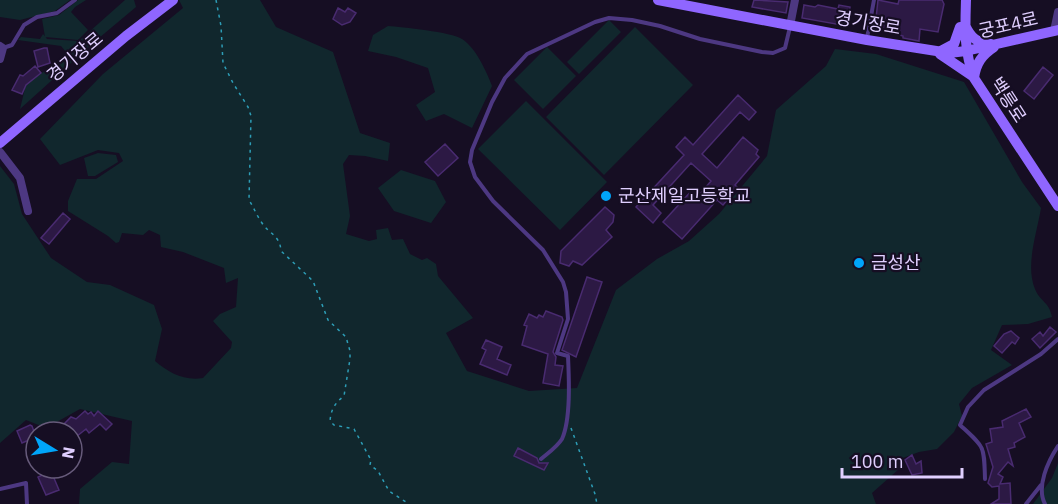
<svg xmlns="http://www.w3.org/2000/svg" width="1058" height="504" font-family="'IBM Plex Sans','Noto Sans KR',sans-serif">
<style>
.green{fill:#11272d}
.building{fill:#2c1944;stroke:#492b70;stroke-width:1.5}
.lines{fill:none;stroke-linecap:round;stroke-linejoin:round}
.path{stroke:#2d9db6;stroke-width:1.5;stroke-dasharray:3 4.5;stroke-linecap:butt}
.lane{stroke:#4d3882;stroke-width:4}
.street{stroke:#4d3882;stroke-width:8}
.secondary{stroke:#8f66ff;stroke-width:10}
.poi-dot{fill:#00a5fa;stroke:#160e23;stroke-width:2}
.labels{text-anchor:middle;stroke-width:4.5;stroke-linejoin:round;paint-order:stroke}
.street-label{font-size:18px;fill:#e0cfff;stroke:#160e23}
.poi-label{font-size:18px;fill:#e0cfff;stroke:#160e23;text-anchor:start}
</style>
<rect width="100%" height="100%" fill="#160e23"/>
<path class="green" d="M0,0H70L55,11L20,20L0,17Z
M78,0H86L75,7L71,12L88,30L78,40L45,37L42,19L59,15Z
M125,0H134L136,7L93,43L80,40Z
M179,0H260L276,27L333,52L360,133L390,143L388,161L365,156L349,155L343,164L350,216L346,234L369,241L377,239L376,230L388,228L392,240L403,239L410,254L422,260L427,258L436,264L438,276L473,318L446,333L467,371L529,391L577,388L616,290L657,259L689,241L719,214L767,156L776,110L826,66L835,49L876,54L964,82L1022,182L1041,208C1037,233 1025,265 1035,289C1040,302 1049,301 1052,317L1028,324L1002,325L991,350L1012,365L972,388L959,404L962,416L954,432L937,449L919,452L900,459L899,469L872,493L876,504H79L80,489L112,462L129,464L132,421L80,409L46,428L26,420L0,443V166L14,184L22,214L51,258L87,282L110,285L154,305L162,329L155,361C169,373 184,381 203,378L231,348L232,342L213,321L220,314L236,307L238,278L226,283L224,268L183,252L161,247L160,235L149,230L143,235L122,233L119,242L116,243L108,236L68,211V201L77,179H96L123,161L119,153L98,150L60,165L40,139L103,74L183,8Z
M609,20L621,32L579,74L567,62Z
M388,26C401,27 452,32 462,39C476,48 486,71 492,86L472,128L444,114L426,121L416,105L435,92L428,68L396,57L368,51L373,35Z
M635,27L693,85L604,175L546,117Z
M43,34L47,39L79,41L91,45L20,109L26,84L56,63L66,52L61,46L18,40L21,37L40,39Z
M547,47L576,76L543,109L514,80Z
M526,101L607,182L560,230L478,149Z
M98,153L116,155L118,162L95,176H88L84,158Z
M401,170L435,181L446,202L431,223L394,211L378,188Z
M1058,463V504H1033L1052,478Z"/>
<path class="building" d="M754,0L788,2L786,13L752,7Z
M878,0L898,4L899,0H942L944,4L938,32L920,29L919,41L903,38V36L875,28Z
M804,5L815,7L818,5L838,9L839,5L850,7L847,26L802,18Z
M338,8L345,12L348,8L356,13L350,22L342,25L333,19Z
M44,48H47L50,63L38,67L34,51Z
M35,66L41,73L26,85L22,94L12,90L20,75L23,76Z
M1043,67L1053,75L1034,99L1024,91Z
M738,95L756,112L749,120L740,112L702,154L717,168L743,137L758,150L756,154L759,157L735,185L738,188L723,205L717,200L682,239L663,222L694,188L700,194L711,181L691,163L653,205L661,213L653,223L636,207L684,155L676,147L685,137L693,145Z
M445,144L458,158L438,176L425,162Z
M605,207L614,215L613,222L606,230L612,237L582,265L573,261L569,266L560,263L561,251Z
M63,213L70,219L49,244L41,238Z
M587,277L602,282L576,357L562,350Z
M546,311L562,317L563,320L553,352L556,357L555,365L563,366L559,386L543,383L548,354L522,345L527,326L524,325L529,314L537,318L539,315L543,317Z
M1050,327L1056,332L1040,348L1032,339L1040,332L1043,336Z
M1011,331L1019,338L1015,344L1012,342L1002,353L994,346L1004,334Z
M486,340L502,347L497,359L511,365L507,375L480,364L486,350L482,348Z
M1026,409L1031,417L1019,423L1025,437L1014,443L1015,447L1008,449L1013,466L1008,462L998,474L1003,477L1000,484L1010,483L1011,504H991L999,499V486L992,487L988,483L993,467L986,444L992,442L990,429L1003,427L1002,421Z
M85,411L88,414L91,412L94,416L98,411L112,424L106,430L100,424L89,433L86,429L72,440V432H69L63,425L71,417L76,419Z
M30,425L32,426L36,437L22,443L17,431Z
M518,448L537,458L539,463H548L544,470L514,456Z
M912,455L916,464L921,461L922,473L912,475L905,460Z
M51,471L59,490L46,495L38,477Z"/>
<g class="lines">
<path class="path" d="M216,0L221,26L223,63L233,83L248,107L251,116L249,200C254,208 257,216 262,223C269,234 280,235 281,251L313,281L328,320L346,337L350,351V359L344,396C335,403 331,409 330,421L334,425L354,429L371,460L370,465L378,471L389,491L409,504
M571,428L595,494L597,504"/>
<path class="lane" d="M867,38L874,0
M3,48L12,45L24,25L37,17L57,13L75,0
M541,459C548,453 557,447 562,439C571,419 569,378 568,356L557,353L568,319L566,292L563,282L543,250L493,201L475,177L470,162L472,150L492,102L505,78L527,54L595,22L609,18L632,20L660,26L700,39L762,52L773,53L785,48L790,27
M985,479C984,445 985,448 960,425L968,407L984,390L1041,354L1058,339
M0,489L26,483L27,504
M1026,504L1041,485
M1045,504C1036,487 1048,461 1058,446"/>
<path class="street" d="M790,26L795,0
M1054,31L1058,12
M0,46L3,48L0,59
M0,152L20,178L28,211"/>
<path class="secondary" d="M658,0L867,40L949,53L966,51L1058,30
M966,0C965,30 964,50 974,78L1058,206
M965,25C971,38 977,43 991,44
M939,52L954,44L960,27
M940,54L974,77
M974,78C976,63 982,55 994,47
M0,143L126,36L173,0"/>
</g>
<g class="poi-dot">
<circle cx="606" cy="196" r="6"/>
<circle cx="859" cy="263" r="6"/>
</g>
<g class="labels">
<g class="street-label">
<text transform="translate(868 23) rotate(10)" y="6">경기장로</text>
<text transform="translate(1008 25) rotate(-13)" y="6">궁포4로</text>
<text transform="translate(75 57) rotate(-40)" y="6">경기장로</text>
<text transform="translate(1008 100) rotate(57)" y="6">백릉로</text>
</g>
<g class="poi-label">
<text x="618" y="202">군산제일고등학교</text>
<text x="871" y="269">금성산</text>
</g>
</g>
<g transform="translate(54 450) rotate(101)"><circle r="28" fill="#160e23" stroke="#675b7b" stroke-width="1.5"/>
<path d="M0-4.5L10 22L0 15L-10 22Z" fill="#00a5fa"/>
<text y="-9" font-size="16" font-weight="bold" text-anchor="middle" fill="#e0cfff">N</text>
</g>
<path d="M842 468v9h120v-9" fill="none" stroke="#e0cfff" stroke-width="3"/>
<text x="851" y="468" font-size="18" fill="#e0cfff" stroke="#160e23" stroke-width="4.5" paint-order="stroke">100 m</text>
</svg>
